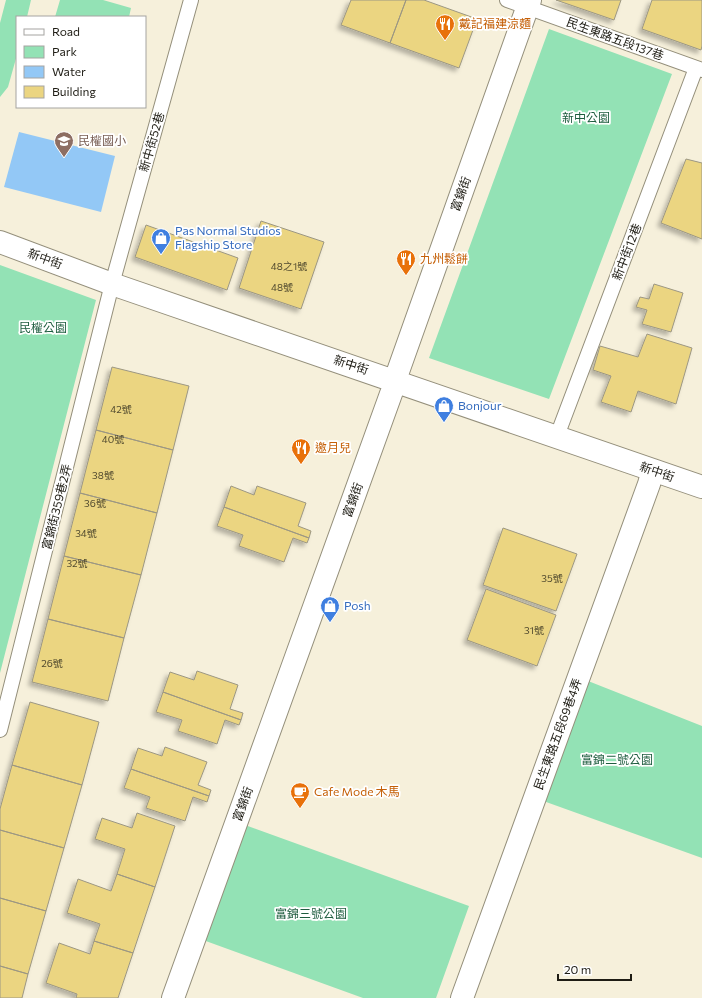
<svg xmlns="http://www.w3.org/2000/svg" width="702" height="998" font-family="Commissioner,'Noto Sans TC',sans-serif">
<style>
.green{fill:#93e2b5}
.water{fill:#93c8f6}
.building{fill:#ebd581;stroke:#9c9783;filter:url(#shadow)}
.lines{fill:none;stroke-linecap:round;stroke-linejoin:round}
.service-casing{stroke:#948f7b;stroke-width:16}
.minor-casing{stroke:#948f7b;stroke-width:24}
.service{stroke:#fff;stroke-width:14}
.minor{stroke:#fff;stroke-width:22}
.labels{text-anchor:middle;stroke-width:3.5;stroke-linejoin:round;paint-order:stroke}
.number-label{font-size:10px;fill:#514a2f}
.food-label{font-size:12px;fill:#c56008;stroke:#fff;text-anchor:start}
.street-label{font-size:12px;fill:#1e1c14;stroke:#fff}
.park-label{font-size:12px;fill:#1e5d3f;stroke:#fff}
.education-label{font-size:12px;fill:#785e54;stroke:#fff;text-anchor:start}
.shop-label{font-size:12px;fill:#366cbe;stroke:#fff;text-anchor:start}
</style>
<defs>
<filter id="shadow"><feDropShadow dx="-3.5" dy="3.5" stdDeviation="2" flood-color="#0004"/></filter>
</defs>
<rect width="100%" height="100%" fill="#f6f0db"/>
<path class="green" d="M6,0H31L27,17H17V55L8,87L0,97V23Z
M60,0H103L131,8L129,17H55Z
M549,29L672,74L549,399L429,358Z
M0,265L96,300L0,673Z
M578,677L702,726V858L535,798Z
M245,825L469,906L436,998H363L203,940Z"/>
<path class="water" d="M19,132L115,156L101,212L4,187Z"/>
<path class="building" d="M351,0H406L390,43L341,25Z
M406,0H424L477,19L459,68L390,43Z
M556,0H621L614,20Z
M652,0H702V46L701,50L642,29Z
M686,159L702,163V239L661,223Z
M261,221L324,242L301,309L239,288Z
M146,225L238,258L227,290L135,257Z
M654,284L683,293L671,332L642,324L647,310L636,307L640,297L649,299Z
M647,334L692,348L676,404L638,391L631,412L601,402L611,376L593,370L600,346L638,357Z
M112,367L189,386L173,450L96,430Z
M96,430L173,450L157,513L80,493Z
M231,486L254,495L257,486L306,503L298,526L311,531L309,538L224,507Z
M80,493L157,513L141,575L64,556Z
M224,507L309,538L307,543L293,538L284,562L239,546L243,535L217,526Z
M503,528L577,554L556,611L483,585Z
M64,556L141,575L124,638L48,619Z
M486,589L556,615L537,666L467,640Z
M48,619L124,638L108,701L32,682Z
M197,671L238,685L230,709L243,713L241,720L163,692L170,672L194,680Z
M163,692L241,720L239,725L225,720L217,744L178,731L182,720L156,712Z
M30,702L99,722L82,785L12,765Z
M165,747L207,762L198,785L211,790L209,796L131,769L138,748L162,756Z
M12,765L82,785L64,848L0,830V809Z
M131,769L209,796L207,802L193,797L185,821L146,808L150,797L124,788Z
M137,813L175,826L155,887L117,874L125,849L95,839L102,818L132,828Z
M0,830L64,848L46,911L0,898Z
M117,874L155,887L133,953L94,941L100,924L67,913L78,879L111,891Z
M0,898L46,911L28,974L0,966Z
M94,941L133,953L118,998H76L77,994L46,983L59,943L90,954Z
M0,966L28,974L22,998H0Z"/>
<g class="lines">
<g class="service-casing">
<path id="service" d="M507,0L702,70
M557,436L696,68
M0,730L112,284L191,0"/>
</g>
<g class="minor-casing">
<path id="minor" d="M0,242L112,284L702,487
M173,998L392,391L395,380L530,0
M462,998L649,484L653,470"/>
</g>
<use href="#service" class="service"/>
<use href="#minor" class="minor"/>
</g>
<defs>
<g id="restaurant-pin" transform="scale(1)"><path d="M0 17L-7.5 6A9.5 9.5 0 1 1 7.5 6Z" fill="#e8710a" stroke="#fff"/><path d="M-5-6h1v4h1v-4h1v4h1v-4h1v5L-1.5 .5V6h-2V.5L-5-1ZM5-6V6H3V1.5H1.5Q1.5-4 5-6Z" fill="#fff"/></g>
<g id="school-pin" transform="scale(1)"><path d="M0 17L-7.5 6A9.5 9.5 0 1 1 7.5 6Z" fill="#8d6e63" stroke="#fff"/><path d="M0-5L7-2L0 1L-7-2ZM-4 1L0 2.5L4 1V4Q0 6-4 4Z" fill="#fff"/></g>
<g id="shop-pin" transform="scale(1)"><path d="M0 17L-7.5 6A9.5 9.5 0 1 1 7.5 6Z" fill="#3f7fe0" stroke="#fff"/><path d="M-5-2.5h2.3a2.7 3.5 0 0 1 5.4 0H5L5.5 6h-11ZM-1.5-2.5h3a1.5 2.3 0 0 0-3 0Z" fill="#fff"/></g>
<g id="cafe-pin" transform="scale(1)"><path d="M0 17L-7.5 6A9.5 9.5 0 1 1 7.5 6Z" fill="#e8710a" stroke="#fff"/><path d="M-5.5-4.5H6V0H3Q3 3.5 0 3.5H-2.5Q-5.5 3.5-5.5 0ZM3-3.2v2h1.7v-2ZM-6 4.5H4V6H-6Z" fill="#fff"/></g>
</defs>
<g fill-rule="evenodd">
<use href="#restaurant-pin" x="445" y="24"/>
<use href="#school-pin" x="64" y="141"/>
<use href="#shop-pin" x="161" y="238"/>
<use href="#restaurant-pin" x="406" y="259"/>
<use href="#shop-pin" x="444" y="406"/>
<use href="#restaurant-pin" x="301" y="448"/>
<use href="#shop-pin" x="330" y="606"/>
<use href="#cafe-pin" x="300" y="792"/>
</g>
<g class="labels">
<g class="number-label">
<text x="289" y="270">48之1號</text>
<text x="282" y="291">48號</text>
<text x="121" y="413">42號</text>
<text x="113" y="443">40號</text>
<text x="103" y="479">38號</text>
<text x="95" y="507">36號</text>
<text x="86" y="537">34號</text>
<text x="77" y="567">32號</text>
<text x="552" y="582">35號</text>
<text x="534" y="634">31號</text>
<text x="52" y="667">26號</text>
</g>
<g class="food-label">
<text x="459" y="28">戴記福建涼麵</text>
<text x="420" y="263">九州鬆餅</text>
<text x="315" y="452">邀月兒</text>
<text x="314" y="796">Cafe Mode 木馬</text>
</g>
<g class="street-label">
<text transform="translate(615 39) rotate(20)" y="4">民生東路五段137巷</text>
<text transform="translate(152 142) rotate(-74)" y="4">新中街52巷</text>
<text transform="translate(461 194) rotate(-70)" y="4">富錦街</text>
<text transform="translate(627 252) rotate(-69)" y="4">新中街12巷</text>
<text transform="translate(45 259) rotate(20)" y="4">新中街</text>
<text transform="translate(351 365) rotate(18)" y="4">新中街</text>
<text transform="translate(657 472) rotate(19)" y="4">新中街</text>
<text transform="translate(353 500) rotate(-70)" y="4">富錦街</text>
<text transform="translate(57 507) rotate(-76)" y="4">富錦街359巷2弄</text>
<text transform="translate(558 734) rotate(-70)" y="4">民生東路五段69巷4弄</text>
<text transform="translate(243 804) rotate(-70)" y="4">富錦街</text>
</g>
<g class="park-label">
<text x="586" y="122">新中公園</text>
<text x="43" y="332">民權公園</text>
<text x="617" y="764">富錦二號公園</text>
<text x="311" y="918">富錦三號公園</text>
</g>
<g class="education-label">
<text x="78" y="145">民權國小</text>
</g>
<g class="shop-label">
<text x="175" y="235">Pas Normal Studios<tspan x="175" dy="14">Flagship Store</tspan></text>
<text x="458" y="410">Bonjour</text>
<text x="344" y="610">Posh</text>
</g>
</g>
<rect x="16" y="16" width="130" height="92" fill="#ffffff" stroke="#a5a4a1"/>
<rect x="24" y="29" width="20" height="6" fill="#ffffff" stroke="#a5a4a1"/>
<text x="52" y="36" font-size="12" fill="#1e1c14">Road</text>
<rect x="24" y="46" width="20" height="12" fill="#93e2b5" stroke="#a5a4a1"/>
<text x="52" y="56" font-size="12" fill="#1e1c14">Park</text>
<rect x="24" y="66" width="20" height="12" fill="#93c8f6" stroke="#a5a4a1"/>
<text x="52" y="76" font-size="12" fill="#1e1c14">Water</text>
<rect x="24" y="86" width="20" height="12" fill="#ebd581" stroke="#a5a4a1"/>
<text x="52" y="96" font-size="12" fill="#1e1c14">Building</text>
<path d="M558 974v6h73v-6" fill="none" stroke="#1e1c14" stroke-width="2"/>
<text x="564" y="974" font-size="12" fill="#1e1c14" stroke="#ffffff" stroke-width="3" paint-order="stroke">20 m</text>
</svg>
